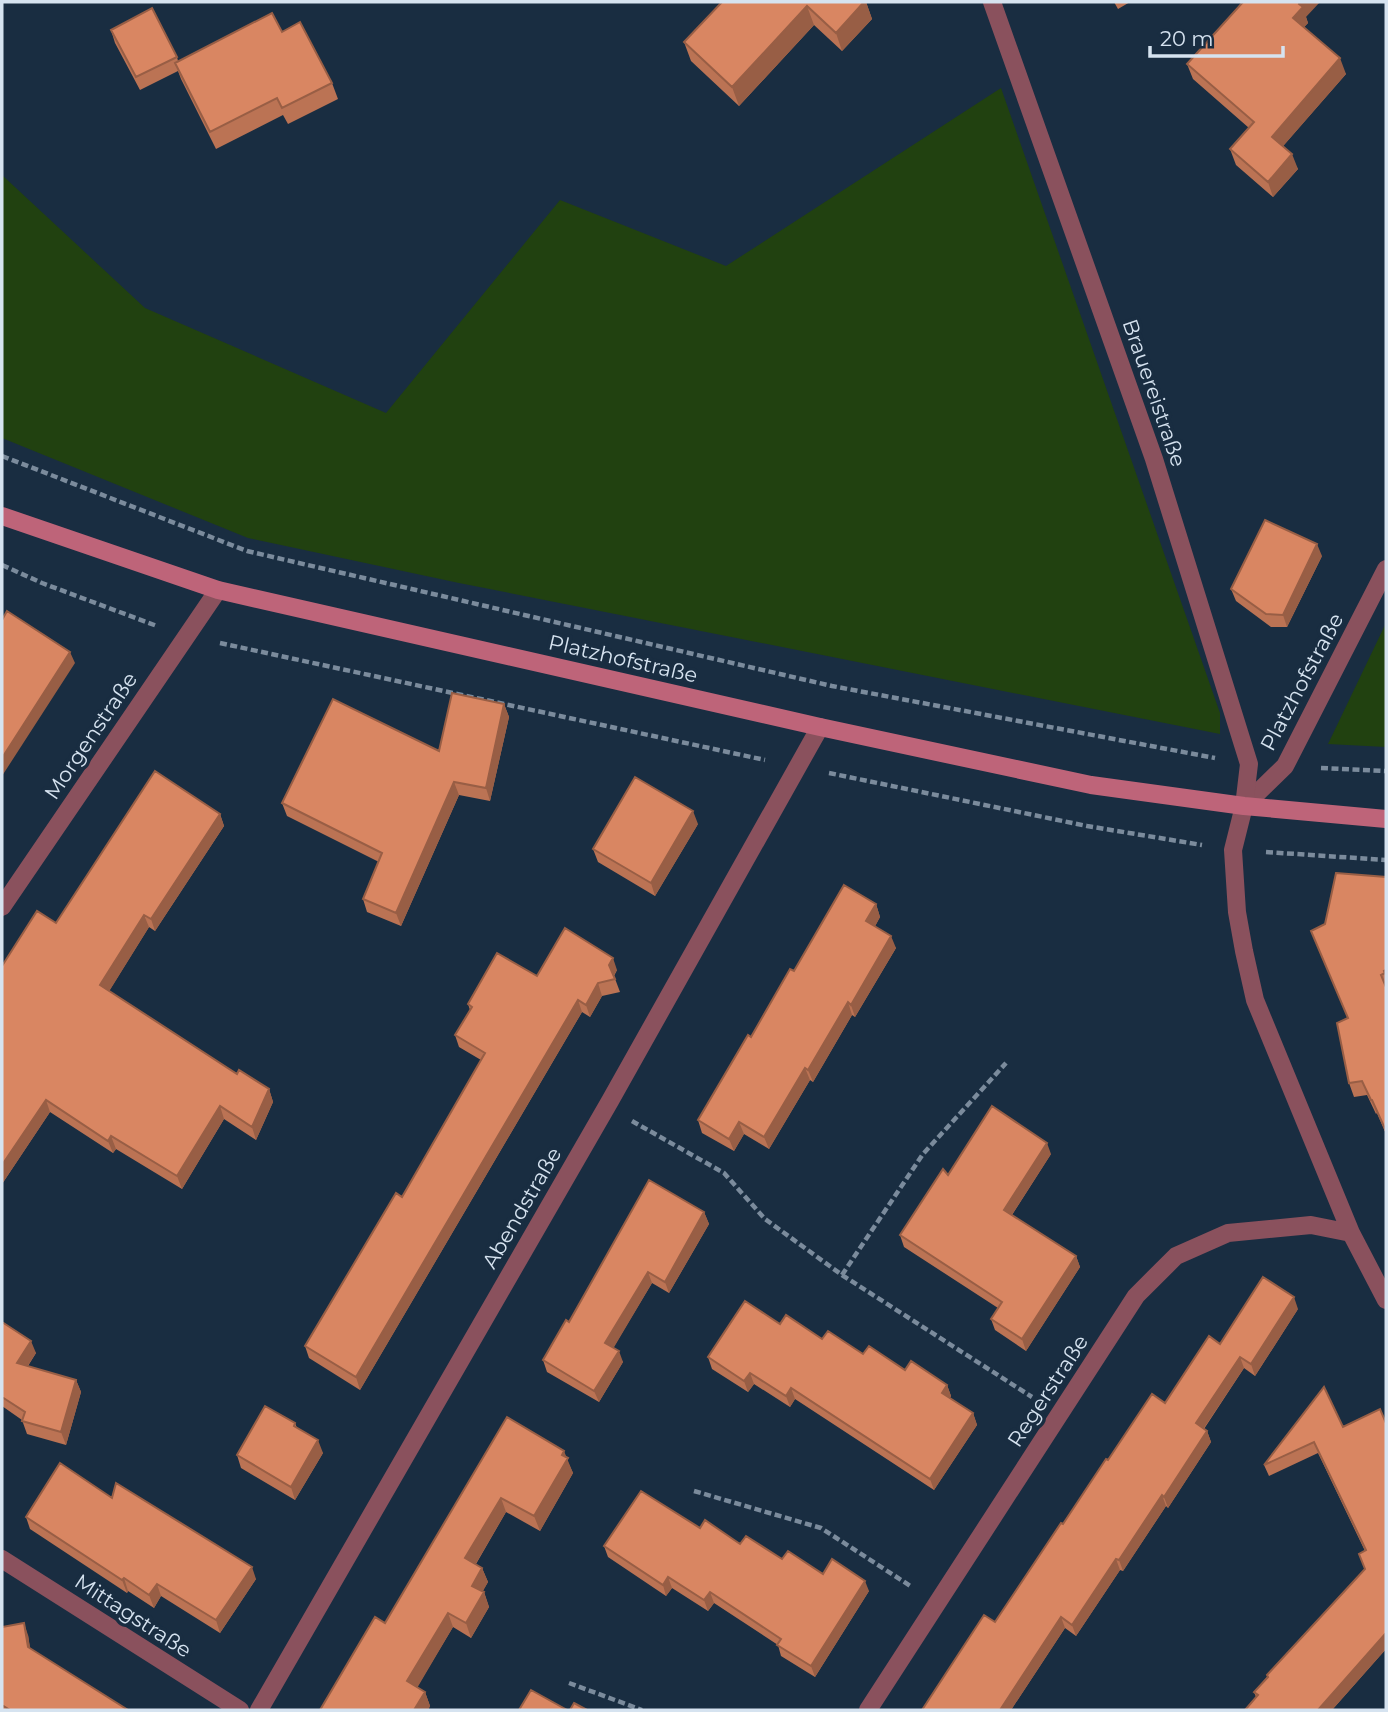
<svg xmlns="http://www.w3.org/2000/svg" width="1388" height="1712" font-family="Montserrat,sans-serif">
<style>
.green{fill:#214110}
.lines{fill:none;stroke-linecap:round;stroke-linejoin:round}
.path{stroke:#7b8b9c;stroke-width:4.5;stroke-dasharray:7 3.5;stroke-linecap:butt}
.service{stroke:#8a515d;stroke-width:18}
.minor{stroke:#8a515d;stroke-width:18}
.secondary{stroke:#be6479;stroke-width:18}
.wall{fill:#bb7354}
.shaded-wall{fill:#985e45}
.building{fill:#d98662;stroke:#985e45;stroke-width:2}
.labels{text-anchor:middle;stroke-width:7;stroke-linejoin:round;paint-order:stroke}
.street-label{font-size:21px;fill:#d6e3f0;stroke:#192d41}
</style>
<rect width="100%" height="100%" fill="#192d41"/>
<path class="green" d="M1001,88L1220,713V734L459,583L248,538L2,438V175L145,308L386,413L560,200L726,266Z
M1386,623V747L1328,744Z"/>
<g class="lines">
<path class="path" d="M2,456L247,551L832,686L1215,758
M2,565L42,583L157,626
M220,643L765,760
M1321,768L1386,771
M829,773L1087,826L1202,845
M1266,852L1386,860
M632,1121L724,1173L765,1219L842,1275L1032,1397
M842,1275L923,1154L1006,1063
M694,1491L821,1528L912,1587
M569,1683L642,1710"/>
<path class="service" d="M1244,806L1285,766L1386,569"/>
<path class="minor" d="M992,2L1154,459L1249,764L1244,806L1233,850L1237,912L1244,951L1255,1000L1351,1233
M2,907L218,590
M2,1559L240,1710
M259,1710L610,1101L820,727
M868,1710L1136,1296L1176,1256L1228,1233L1311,1225L1351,1233L1386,1300"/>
<path class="secondary" d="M2,516L218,590L820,727L1091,785L1244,806L1386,819"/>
</g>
<path class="wall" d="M722,2H866L872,19L842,51L814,25L739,106L691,61L684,42Z
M1114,2H1130L1118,9Z
M1306,17L1308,23L1304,27L1346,74L1283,146L1298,169L1273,197L1236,165L1230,149L1249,128L1193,79L1187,64Z
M111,30L177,57L178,61L282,32L332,83L338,99L288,124L283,115L216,149L181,79L178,71L140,90L115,43Z
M1322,556L1287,627H1271L1236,601L1231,589Z
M504,704L509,717L490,801L459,795L401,926L367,912L363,899L379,862L287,816L282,803L439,751Z
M220,814L224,826L155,931L149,927L109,991L237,1074L269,1089L273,1102L256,1140L224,1119L182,1189L116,1149L113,1153L50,1112L2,1184L56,923Z
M698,824L655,896L598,862L593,849Z
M1386,877V1134L1377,1113L1376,1114L1367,1095L1354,1097L1349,1083L1348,1018L1311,931L1325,924Z
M876,904L880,917L875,926L896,948L855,1017L852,1015L813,1082L810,1080L769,1149L744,1134L734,1151L702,1133L698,1120L794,971Z
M617,970L614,976L620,992L602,996L590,1017L582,1012L360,1390L309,1358L305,1346L402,1197L481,1060L459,1047L455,1035L470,1010L468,1004L537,976Z
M1051,1154L1012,1215L1076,1256L1080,1267L1026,1351L995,1330L991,1319L998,1308L904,1247L900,1235L948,1175Z
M704,1212L709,1224L669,1293L652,1283L613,1348L623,1362L599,1402L547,1372L543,1360L569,1322Z
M1298,1309L1255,1376L1244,1368L1204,1429L1207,1431L1211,1442L1168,1508L1166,1506L1123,1571L1120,1570L1076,1636L1065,1628L1011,1710H922L995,1622L1108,1460L1165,1403L1220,1344Z
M2,1322L36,1353L28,1366L76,1380L81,1392L66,1445L27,1434L22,1420L2,1406Z
M780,1324L947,1385L951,1396L950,1398L973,1413L977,1425L934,1490L795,1399L790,1407L754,1384L748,1392L712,1369L708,1357Z
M507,1417L566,1458L573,1473L540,1531L506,1512L476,1564L482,1568L488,1582L482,1592H484L489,1607L471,1638L453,1627L417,1687L425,1692L430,1706L428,1710H320L385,1623Z
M295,1423L297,1428L323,1453L295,1500L241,1468L237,1455Z
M1386,1423V1649L1332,1710H1245L1256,1697L1254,1692L1267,1677V1675L1365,1569L1359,1554L1365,1551L1318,1453L1269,1476L1264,1465L1343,1427Z
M112,1498L256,1579L220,1633L161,1596L154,1608L128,1591L127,1593L30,1529L26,1517Z
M700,1528L869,1591L815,1677L781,1656L778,1645L714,1603L708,1611L672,1588L666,1596L608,1557L604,1546Z
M2,1627L28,1635L30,1649L128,1710H2Z"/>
<path class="shaded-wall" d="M864,2H866L872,19L842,51L836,33Z
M1300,2H1320L1306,17L1308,23L1299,33L1293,18Z
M807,6L814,25L739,106L732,87Z
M1340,58L1346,74L1278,152L1272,137Z
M1292,154L1298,169L1273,197L1268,182Z
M1317,544L1322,556L1287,627L1283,615Z
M70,652L75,663L2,776V758Z
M504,704L509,717L490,801L486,788Z
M454,782L459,795L401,926L396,913Z
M693,811L698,824L655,896L651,883Z
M220,814L224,826L155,931L151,919Z
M876,904L880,917L871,934L866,921Z
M144,915L149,927L105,998L100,985Z
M891,936L896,948L855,1017L851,1005Z
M613,958L617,970L613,977L609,965Z
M598,983L602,996L590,1017L586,1005Z
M578,1000L582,1012L360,1390L356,1377Z
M848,1002L852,1015L813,1082L808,1070Z
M805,1068L810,1080L769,1149L764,1137Z
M269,1089L273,1102L256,1140L252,1127Z
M46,1100L50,1112L2,1184V1165Z
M220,1106L224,1119L182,1189L177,1176Z
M739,1122L744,1134L734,1151L729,1139Z
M111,1136L116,1149L113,1153L108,1141Z
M1047,1143L1051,1154L1008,1221L1004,1210Z
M704,1212L709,1224L669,1293L665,1282Z
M1076,1256L1080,1267L1026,1351L1022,1339Z
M648,1272L652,1283L610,1354L605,1343Z
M1294,1297L1298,1309L1255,1376L1251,1364Z
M31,1341L36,1353L21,1376L17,1363Z
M619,1351L623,1362L599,1402L594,1391Z
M1240,1357L1244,1368L1200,1434L1196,1423Z
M750,1373L754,1384L748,1392L744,1381Z
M76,1380L81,1392L66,1445L61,1432Z
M947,1385L951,1396L946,1404L942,1393Z
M791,1388L795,1399L790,1407L786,1396Z
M973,1413L977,1425L934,1490L930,1479Z
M1207,1431L1211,1442L1168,1508L1164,1497Z
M318,1440L323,1453L295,1500L291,1487Z
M564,1451L573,1473L540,1531L534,1516Z
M1162,1495L1166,1506L1123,1571L1119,1560Z
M501,1498L506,1512L471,1572L465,1558Z
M1116,1559L1120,1570L1076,1636L1072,1625Z
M252,1567L256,1579L220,1633L216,1620Z
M482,1568L488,1582L478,1600L472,1586Z
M668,1577L672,1588L666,1596L663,1585Z
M124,1578L128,1591L127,1593L122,1580Z
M865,1581L869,1591L815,1677L811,1666Z
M157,1584L161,1596L154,1608L149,1595Z
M484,1592L489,1607L471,1638L466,1623Z
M710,1592L714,1603L708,1611L704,1600Z
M448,1613L453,1627L413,1695L407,1681Z
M1061,1617L1065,1628L1011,1710H1000Z
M24,1623L28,1635L32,1659L28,1647Z
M1386,1633V1649L1332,1710H1318Z
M425,1692L430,1706L428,1710H414Z"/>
<path class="building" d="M722,2H864L836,33L807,6L732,87L684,42Z
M1243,2H1300L1299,4L1303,7L1293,18L1340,58L1272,137L1292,154L1268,182L1230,149L1254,122L1187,64Z
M152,8L177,57L136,77L111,30Z
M272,13L282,32L300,22L332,83L282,108L277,98L210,132L175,63Z
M1265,520L1317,544L1283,615L1266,614L1231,589Z
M7,611L70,652L2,758V620Z
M452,693L504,704L486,788L454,782L396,913L363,899L382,853L282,803L333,699L439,751Z
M155,771L220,814L151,919L144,915L100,985L237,1074L239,1070L269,1089L252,1127L220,1106L177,1176L111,1136L108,1141L46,1100L2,1165V966L37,911L56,923Z
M635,777L693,811L651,883L593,849Z
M1336,873L1386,877V970L1384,971L1385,973L1381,975L1386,987V1131L1372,1100H1371L1362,1081L1349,1083L1337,1023L1348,1018L1311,931L1325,924Z
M844,885L876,904L866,921L891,936L851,1005L848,1002L808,1070L805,1068L764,1137L739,1122L729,1139L698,1120L748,1035L751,1037L790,969L794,971Z
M565,928L613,958L609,965L615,979L598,983L586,1005L578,1000L356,1377L305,1346L396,1193L402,1197L485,1053L455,1035L472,1007L468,1004L497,953L537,976Z
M992,1106L1047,1143L1004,1210L1076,1256L1022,1339L991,1319L1002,1302L900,1235L943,1169L948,1175Z
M649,1180L704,1212L665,1282L648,1272L605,1343L619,1351L594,1391L543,1360L566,1320L569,1322Z
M1263,1277L1294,1297L1251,1364L1240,1357L1196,1423L1207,1431L1164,1497L1162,1495L1119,1560L1116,1559L1072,1625L1061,1617L1000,1710H922L984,1615L995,1622L1061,1523L1063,1524L1106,1459L1108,1460L1152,1394L1165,1403L1209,1336L1220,1344Z
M745,1301L780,1324L786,1315L822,1339L828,1331L863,1354L869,1346L905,1370L911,1361L947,1385L942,1393L973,1413L930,1479L791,1388L786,1396L750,1373L744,1381L708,1357Z
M2,1322L31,1341L17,1363L76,1380L61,1432L22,1421L25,1412L2,1397Z
M1324,1387L1343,1427L1380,1409L1386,1423V1633L1318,1710H1245L1258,1695L1254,1692L1268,1677L1267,1675L1365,1569L1359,1554L1366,1550L1314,1442L1264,1465Z
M265,1406L295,1423L294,1426L318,1440L291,1487L237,1455Z
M507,1417L564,1451L562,1455L568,1458L534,1516L501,1498L465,1558L482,1568L472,1586L484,1592L466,1623L448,1613L407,1681L425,1692L414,1710H320L375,1617L385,1623Z
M60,1463L112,1498L116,1483L252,1567L216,1620L157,1584L149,1595L124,1578L122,1580L26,1517Z
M641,1491L700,1528L705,1520L740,1544L746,1536L782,1559L788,1551L823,1574L832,1559L865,1581L811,1666L777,1645L781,1639L710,1592L704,1600L668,1577L663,1585L604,1546Z
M24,1623L28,1647L128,1710H10L2,1705V1627Z
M531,1690L567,1710H519Z
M574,1703L587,1710H570Z"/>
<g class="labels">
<g class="street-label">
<text transform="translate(1154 393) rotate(71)" y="7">Brauereistraße</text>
<text transform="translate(623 659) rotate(13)" y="7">Platzhofstraße</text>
<text transform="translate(1302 682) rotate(-62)" y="7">Platzhofstraße</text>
<text transform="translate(91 736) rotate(-56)" y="7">Morgenstraße</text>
<text transform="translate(522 1208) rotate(-60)" y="7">Abendstraße</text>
<text transform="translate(1048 1391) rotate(-57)" y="7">Regerstraße</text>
<text transform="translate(133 1616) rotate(33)" y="7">Mittagstraße</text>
</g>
</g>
<rect width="1388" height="1712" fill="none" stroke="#d6e3f0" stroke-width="7"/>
<path d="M1150 46v10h133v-10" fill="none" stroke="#d6e3f0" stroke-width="3.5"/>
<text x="1160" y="46" font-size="21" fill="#d6e3f0" stroke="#192d41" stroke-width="5" paint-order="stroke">20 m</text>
</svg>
